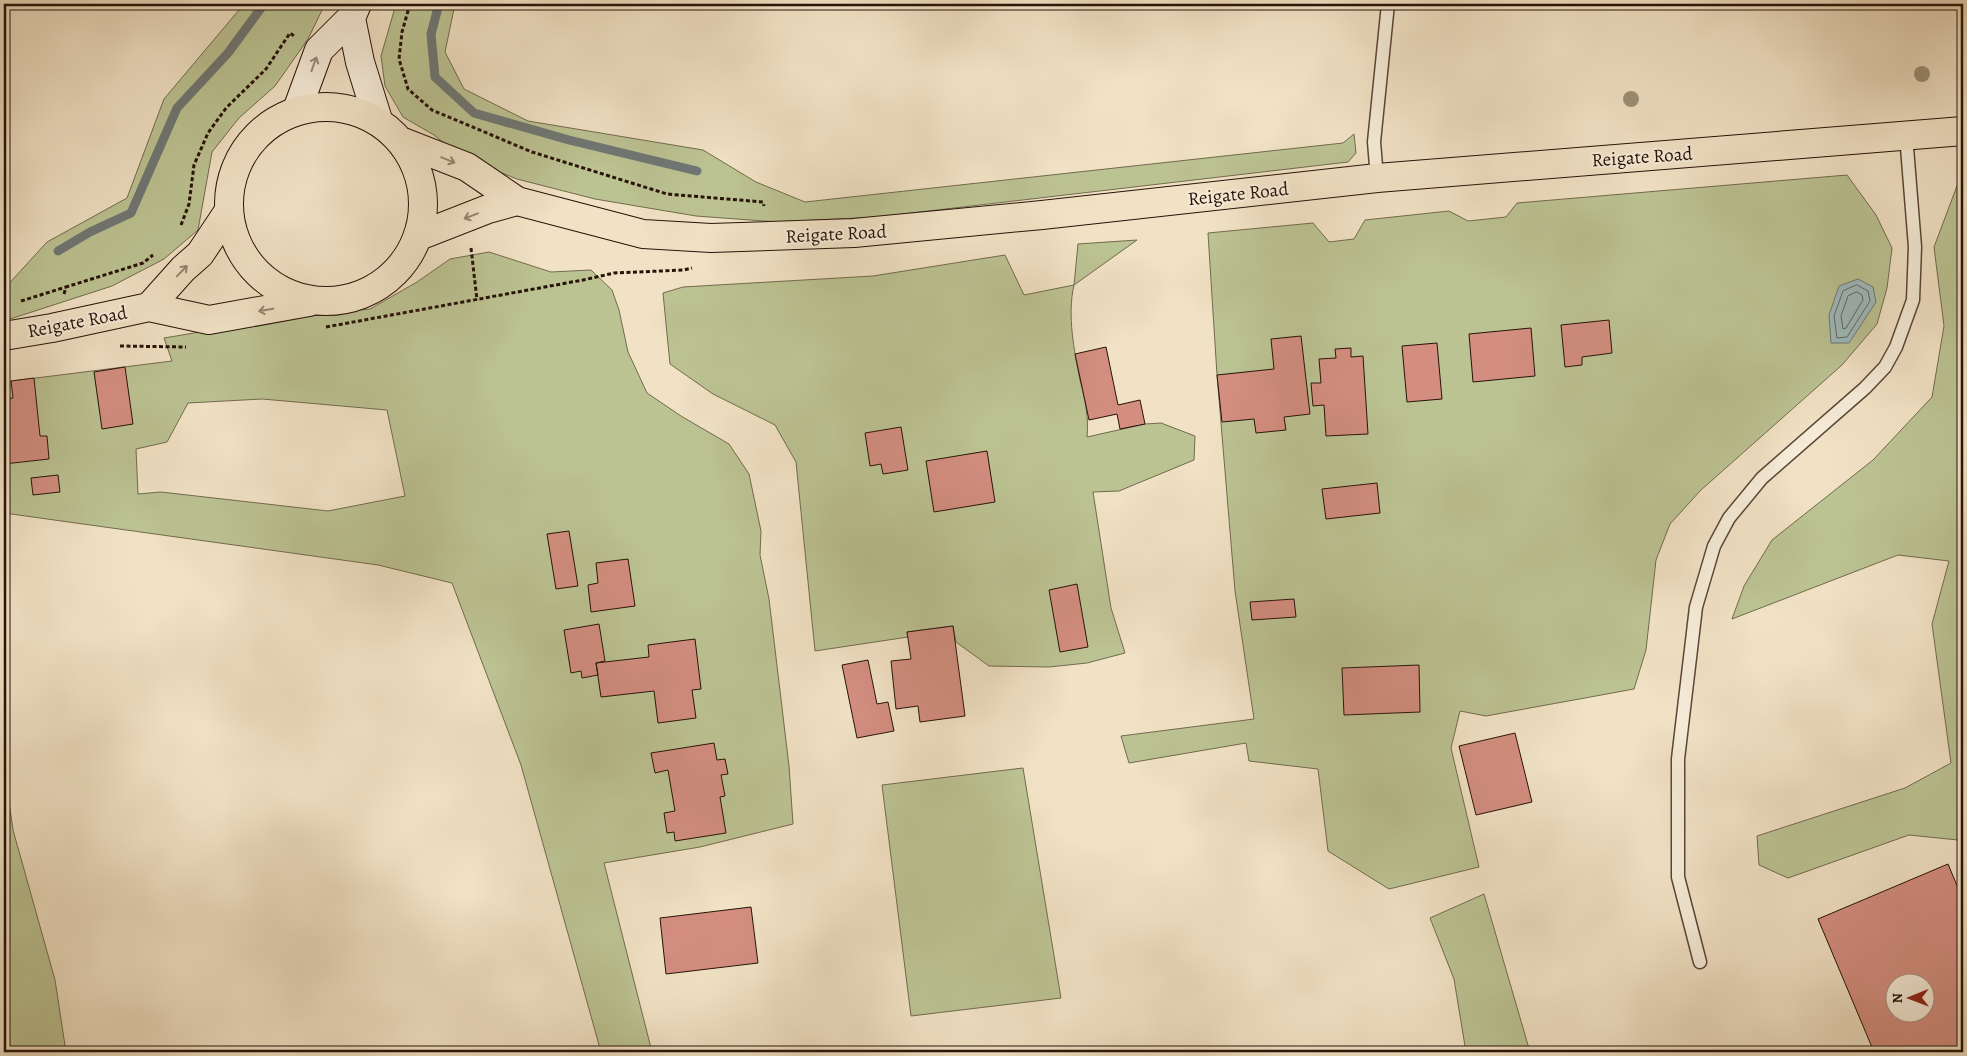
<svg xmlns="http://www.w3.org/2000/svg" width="1967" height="1056" font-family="Alegreya,serif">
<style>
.green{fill:#bcc393;stroke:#726a4e;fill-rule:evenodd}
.water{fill:#9fbbbe;stroke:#6f7775}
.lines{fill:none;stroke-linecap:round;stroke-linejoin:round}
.shore{stroke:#636663;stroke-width:1}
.stream{stroke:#6f7775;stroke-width:9}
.building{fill:#d38e80;stroke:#271208;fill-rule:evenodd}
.lane-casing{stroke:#5a4637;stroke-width:15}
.secondary-casing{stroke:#271208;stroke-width:30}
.primary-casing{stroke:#271208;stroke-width:30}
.path{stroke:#271208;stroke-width:3;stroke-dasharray:4 2.5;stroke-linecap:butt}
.lane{stroke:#f6ecd9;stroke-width:12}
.secondary{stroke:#f6ecd9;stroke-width:28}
.primary{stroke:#f1e2c5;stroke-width:28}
.tree{fill:#9e9278}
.oneway{stroke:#998a7b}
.oneway2{stroke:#968470}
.labels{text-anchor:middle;stroke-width:4;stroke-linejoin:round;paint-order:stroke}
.street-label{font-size:19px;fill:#271208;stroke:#f6ecd9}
</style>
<rect width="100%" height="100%" fill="#f1e2c5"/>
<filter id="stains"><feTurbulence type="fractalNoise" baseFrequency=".004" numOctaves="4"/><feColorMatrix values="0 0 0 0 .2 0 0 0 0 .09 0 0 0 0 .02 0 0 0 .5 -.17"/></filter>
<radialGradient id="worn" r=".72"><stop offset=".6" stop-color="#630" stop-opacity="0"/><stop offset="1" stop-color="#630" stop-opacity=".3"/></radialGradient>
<path class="green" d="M244,4H325L308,39L275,86L239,118L212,152L198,230L164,259L112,286L4,321V289L47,242L127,198L164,99Z
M396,4H455L445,52L464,89L528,121L703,150L756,182L805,202L1343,143L1354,134L1356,153L1348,162L877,217L777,222L696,216L595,199L517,179L460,156L434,135L403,117L385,86L381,56Z
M1963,170V853L1958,840L1909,835L1788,878L1759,865L1757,836L1905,788L1951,763L1932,624L1949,561L1898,555L1732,619L1744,586L1772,540L1873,460L1932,397L1944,326L1934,247Z
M1847,175L1876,215L1892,248L1887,288L1877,324L1842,365L1701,490L1670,524L1656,560L1646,650L1634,689L1486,716L1460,711L1451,748L1479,867L1389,889L1328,851L1318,769L1249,761L1246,743L1129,763L1121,736L1254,719L1235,591L1217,375L1208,233L1313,223L1329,242L1354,239L1365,220L1449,211L1468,221L1506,217L1517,203Z
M1137,240L1074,285C1067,315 1074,350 1080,380C1085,399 1089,417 1087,437L1145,424L1161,423L1195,436L1194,460L1119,491L1093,492L1111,608L1125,653L1087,663L1049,667L989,666L956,642L953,626L907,632L908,637L815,651L796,462L775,425L713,394L670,364L663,293L683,287L873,276L1005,255L1024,295L1074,285L1078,244Z
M489,252L551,272L591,270L612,290L619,310L628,352L647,393L681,416L729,444L749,474L761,531L760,555L769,599L789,766L793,824L700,847L604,863L652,1052H601L521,765L452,583L378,565L4,513V382L172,361L164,338L254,323L370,309L417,282L450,259ZM262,399L387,410L405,496L328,511L161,492L138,494L136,449L167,442L188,403Z
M4,767L13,830L55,980L66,1052H4Z
M1023,768L1061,998L911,1016L882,785Z
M1484,894L1530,1052H1466L1454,979L1430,918Z"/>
<path class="water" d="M1858,279L1873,287L1876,302L1849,343H1831L1829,315L1839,286Z"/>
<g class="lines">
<path class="shore" d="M1857,285L1868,291L1870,301L1847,337L1837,338L1834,316L1843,291Z
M1857,292L1862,295L1863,300L1846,328L1843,329L1841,316L1848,296Z"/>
<path class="stream" d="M439,4L431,34L435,77L474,113L569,140L697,171
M58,251L90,232L131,213L177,108L228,53L264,4"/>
</g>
<path class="building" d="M1609,320L1612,353L1582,357V365L1565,367L1561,325Z
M1531,328L1535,376L1473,382L1469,334Z
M1301,336L1310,414L1284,417L1286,430L1256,433L1254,419L1222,422L1217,375L1274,369L1271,339Z
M1437,343L1442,399L1407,402L1402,346Z
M1106,347L1118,405L1140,400L1145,424L1120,429L1117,414L1089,420L1075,354Z
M1351,348V357L1363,356L1368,434L1326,436L1324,405L1313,406L1311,383H1321L1319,359L1336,358L1335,349Z
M125,367L133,424L102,429L94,372Z
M34,378L40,436H47L49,459L4,464V399L13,398L11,381Z
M901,427L908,470L883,474L881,464L870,466L865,433Z
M987,451L995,502L934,512L926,461Z
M58,475L60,492L33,495L31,478Z
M1377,483L1380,513L1326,519L1322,489Z
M569,531L578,586L556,589L547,534Z
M628,559L635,606L591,612L588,585L598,583L596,563Z
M1077,584L1088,647L1060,652L1049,590Z
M1294,599L1296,617L1252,620L1250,602Z
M599,624L605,661L596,663L598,675L582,678L581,671L571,673L564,630Z
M953,626L965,716L920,722L918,706L896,709L891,661L911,659L907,632Z
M695,639L701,689L692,690L696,718L658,723L654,691L601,697L596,663L649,657L648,645Z
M868,660L877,704L888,702L894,731L857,738L842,665Z
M1419,665L1420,712L1344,715L1342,668Z
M1515,733L1532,802L1476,815L1459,746Z
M714,743L717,760L725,759L728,774L721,775L725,796L720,797L726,833L675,841L674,832L667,833L664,813L675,811L668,770L655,773L651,753Z
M1948,864L1963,900V1052H1874L1818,919ZM1894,984H1924V1014H1894Z
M751,907L758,963L666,974L660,918Z"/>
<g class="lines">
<g class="lane-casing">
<path id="lane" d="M1377,178L1374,142L1388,4
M1700,962L1678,877V759L1696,607L1714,546L1729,518L1762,478L1865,388L1885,367L1896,347L1913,300L1915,247L1906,135"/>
</g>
<g class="secondary-casing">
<path id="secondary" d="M351,18L360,62L378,120
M297,110L319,50L351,18L357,4"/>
</g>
<g class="primary-casing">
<path id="primary" d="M229 204a97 97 0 1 1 194 0a97 97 0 1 1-194 0Z
M403,142L467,167L517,201L643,234L711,238L854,233L1042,215L1377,178L1963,131
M419,236L488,209L517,201
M149,307L183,269L200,254L228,212
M4,336L52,328L149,307L209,320L309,302"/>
</g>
<path class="path" d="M410,4L402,32L399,59L408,89L432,110L532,152L667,194L763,202L764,206
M181,225L189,204L194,165L208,133L226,108L266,69L290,33L294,36
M471,248L477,300
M64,294L66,287L143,263L153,255
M21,301L66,287
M326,327L583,280L614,273L684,270L692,268
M120,346L186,347
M4,1027L10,1052"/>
<use href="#lane" class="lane"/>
<use href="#secondary" class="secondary"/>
<use href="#primary" class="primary"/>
</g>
<g class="tree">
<circle cx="1922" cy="74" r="8"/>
<circle cx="1631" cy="99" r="8"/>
</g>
<defs><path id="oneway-shaft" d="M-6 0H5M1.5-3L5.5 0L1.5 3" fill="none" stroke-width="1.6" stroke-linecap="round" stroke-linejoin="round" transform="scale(1.25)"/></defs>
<use class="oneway" href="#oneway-shaft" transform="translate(314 64) rotate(-70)"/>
<g class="oneway2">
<use href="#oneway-shaft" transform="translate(448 160) rotate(22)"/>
<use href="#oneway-shaft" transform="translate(471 216) rotate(159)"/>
<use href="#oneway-shaft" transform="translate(182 271) rotate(-46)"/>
<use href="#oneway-shaft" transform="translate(266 310) rotate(170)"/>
</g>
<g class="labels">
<g class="street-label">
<text transform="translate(1642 156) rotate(-4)" y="7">Reigate Road</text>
<text transform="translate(1238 193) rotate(-6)" y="7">Reigate Road</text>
<text transform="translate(836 233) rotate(-3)" y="7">Reigate Road</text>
<text transform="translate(77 321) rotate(-11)" y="7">Reigate Road</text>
</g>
</g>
<rect width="1967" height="1056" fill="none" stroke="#f1e2c5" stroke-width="20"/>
<rect x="5" y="5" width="1957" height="1046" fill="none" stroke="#271208" stroke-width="2.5"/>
<rect x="10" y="10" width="1947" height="1036" fill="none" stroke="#271208"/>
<g transform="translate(1910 998) rotate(269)"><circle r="24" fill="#f6ecd9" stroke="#a39585"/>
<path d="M0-4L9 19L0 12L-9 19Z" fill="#8f2418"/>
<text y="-8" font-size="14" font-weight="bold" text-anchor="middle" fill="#271208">N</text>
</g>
<rect width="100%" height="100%" filter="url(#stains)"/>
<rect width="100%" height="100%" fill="url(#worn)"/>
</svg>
